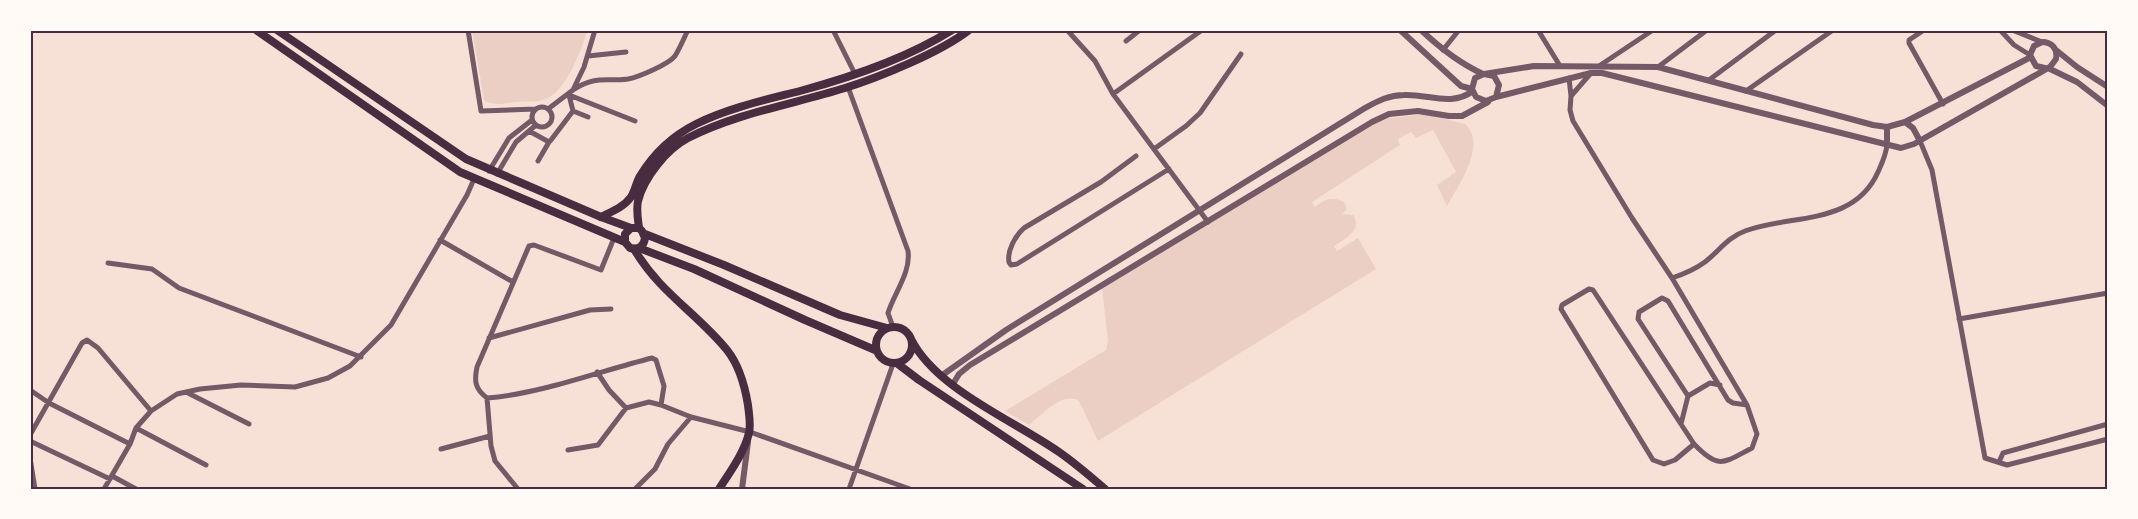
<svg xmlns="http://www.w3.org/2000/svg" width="2138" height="519" font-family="Barlow,sans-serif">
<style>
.green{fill:#ebcfc5}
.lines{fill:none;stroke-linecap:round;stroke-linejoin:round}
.minor{stroke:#755966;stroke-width:5}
.tertiary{stroke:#755966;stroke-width:6}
.secondary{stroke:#4a2c40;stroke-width:8}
.primary{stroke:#4a2c40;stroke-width:8}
.neatline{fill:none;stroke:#4a2c40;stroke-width:2}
</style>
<rect width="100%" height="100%" fill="#f7e1d7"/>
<path class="green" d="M472,30H587C583,48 566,90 548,98C539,103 526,101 516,102C505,103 493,107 484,100Z
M1426,114L1465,124C1488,144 1458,186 1447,206L1437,185L1456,172L1433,130L1416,138L1411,132L1398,139L1400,145L1312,202L1315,207C1325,199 1332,196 1344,202L1347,209L1342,214L1353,215C1363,230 1345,239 1334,246L1337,251L1358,238L1376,269L1098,441L1079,401C1062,391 1042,415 1029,425L1005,411L1106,350L1108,341L1102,288L1367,127L1389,118Z"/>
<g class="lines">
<path class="minor" d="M468,30L481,111L536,109
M833,30L855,74
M1067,30L1095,61L1113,94L1208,222
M1538,30L1560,66
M1924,30L1909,40V43L1943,104
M2000,30L2014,45L2030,55
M2012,30L2042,42
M1126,41L1140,30
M1443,50L1459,30
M588,56L626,52
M1599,66L1653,30
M1658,67L1707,30
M1569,78L1571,96L1591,73
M1709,80L1776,30
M848,87L908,251C911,273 894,293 888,313L893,327
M573,90C596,75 605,82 628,79C639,77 669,64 675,56C680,48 684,38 688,30
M1746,91L1833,30
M1113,94L1202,30
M569,95L635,121
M1571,96L1570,110L1573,121L1632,218L1672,278C1684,274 1694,270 1705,262C1719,251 1728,237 1745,231C1791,214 1854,226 1878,172C1882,163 1886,155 1887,145
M532 117a10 10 0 1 1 20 0a10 10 0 1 1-20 0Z
M548,109L573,90L584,67L595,30
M573,111L588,117
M529,131L549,142L551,140L573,111L569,95
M1920,141L1932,170L1985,458L2007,465L2108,439
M1154,149L1186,126L1200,113L1241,54
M1136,156L1101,182L1024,228C1015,236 1007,251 1009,262L1011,265L1017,264L1169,169
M538,161L549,142
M489,171L509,138L532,120
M497,174L516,142L536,125
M614,238L601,270L534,245L529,246L477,367C474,381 475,389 487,398C540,394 600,371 652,358L656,360L664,386L661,405
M440,240L513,282
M108,263L152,269L179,288L361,357
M1672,278L1747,405L1757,434L1752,448C1723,463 1719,470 1694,444L1593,290L1589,289L1562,305L1561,309L1653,460L1664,464L1675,460L1694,444
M1959,319L2108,293
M489,338L590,310L611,309
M597,372L609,390L626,408
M30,390L49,403L130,444
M186,392L249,424
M1688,396L1638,319L1639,312L1662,298L1668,301L1728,400L1733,403L1747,405
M487,398L491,446L495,461L518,489
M1681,424L1688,396L1710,383L1720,385
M136,428L206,465
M30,435L82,343L87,340L98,348L151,411
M30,441L110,479
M441,449L490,436
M568,450L598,445L626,408L649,402L661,405L691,417L750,432L910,489
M30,458L35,489
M1999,462L2003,453L2108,424
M112,476L136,489
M104,489L130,444L136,428L151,411L177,394L200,389L241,385L295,387L328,378L350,366L391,325L467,195L474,179
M635,489L655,469L668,444L691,417
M849,489L893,364"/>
<path class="tertiary" d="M1400,30L1461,86L1472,89
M1421,30C1440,48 1459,63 1483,74
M2056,50L2077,67L2108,87
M2048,68L2077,82L2108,106
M1484,74L1494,76L1499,85L1496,97L1486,101L1476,97L1472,89L1475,78L1484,74L1534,66L1658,67L1873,125L1887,127L1905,122L2031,57
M1496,97L1591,73H1602L1901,148L1914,144L2050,67L2056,59C2058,49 2052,42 2042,42L2034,46L2030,55L2036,66L2045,68
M1905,122L1913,128L1920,141
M1887,145V127
M941,376L1006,330L1365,108C1378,101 1389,95 1404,95C1429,94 1451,107 1473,91
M953,384L959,374L970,365L1372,122L1389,114L1418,111L1449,116H1462L1488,102
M742,489L748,442"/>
<path class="secondary" d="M601,217C611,212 624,207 631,197C635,191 636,183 640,176C654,153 672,136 696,124C728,108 765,100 800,91C852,77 906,59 952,30
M639,228C638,219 636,210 638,201C644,177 667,149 688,138C737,113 794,104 845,88C880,77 941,52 969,30
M634,249C660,293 697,313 727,350C739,365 745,387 748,405C749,414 751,425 749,433C744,453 730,472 719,489"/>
<path class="primary" d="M256,30L460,172L625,242
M277,30L466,159L601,217L631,228H639L642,231L645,238C644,246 639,250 630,248L625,242V234L631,228
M645,234L724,265L840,315L887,328
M639,248L694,269L805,320L875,350
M876 345a18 18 0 1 1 36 0a18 18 0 1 1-36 0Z
M911,339C936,389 1013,420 1059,452C1075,463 1090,476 1105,489
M898,364L919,380L1083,489"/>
</g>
<rect width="2138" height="519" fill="none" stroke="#fffaf5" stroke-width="63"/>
<rect x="32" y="32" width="2074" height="456" class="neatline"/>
</svg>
